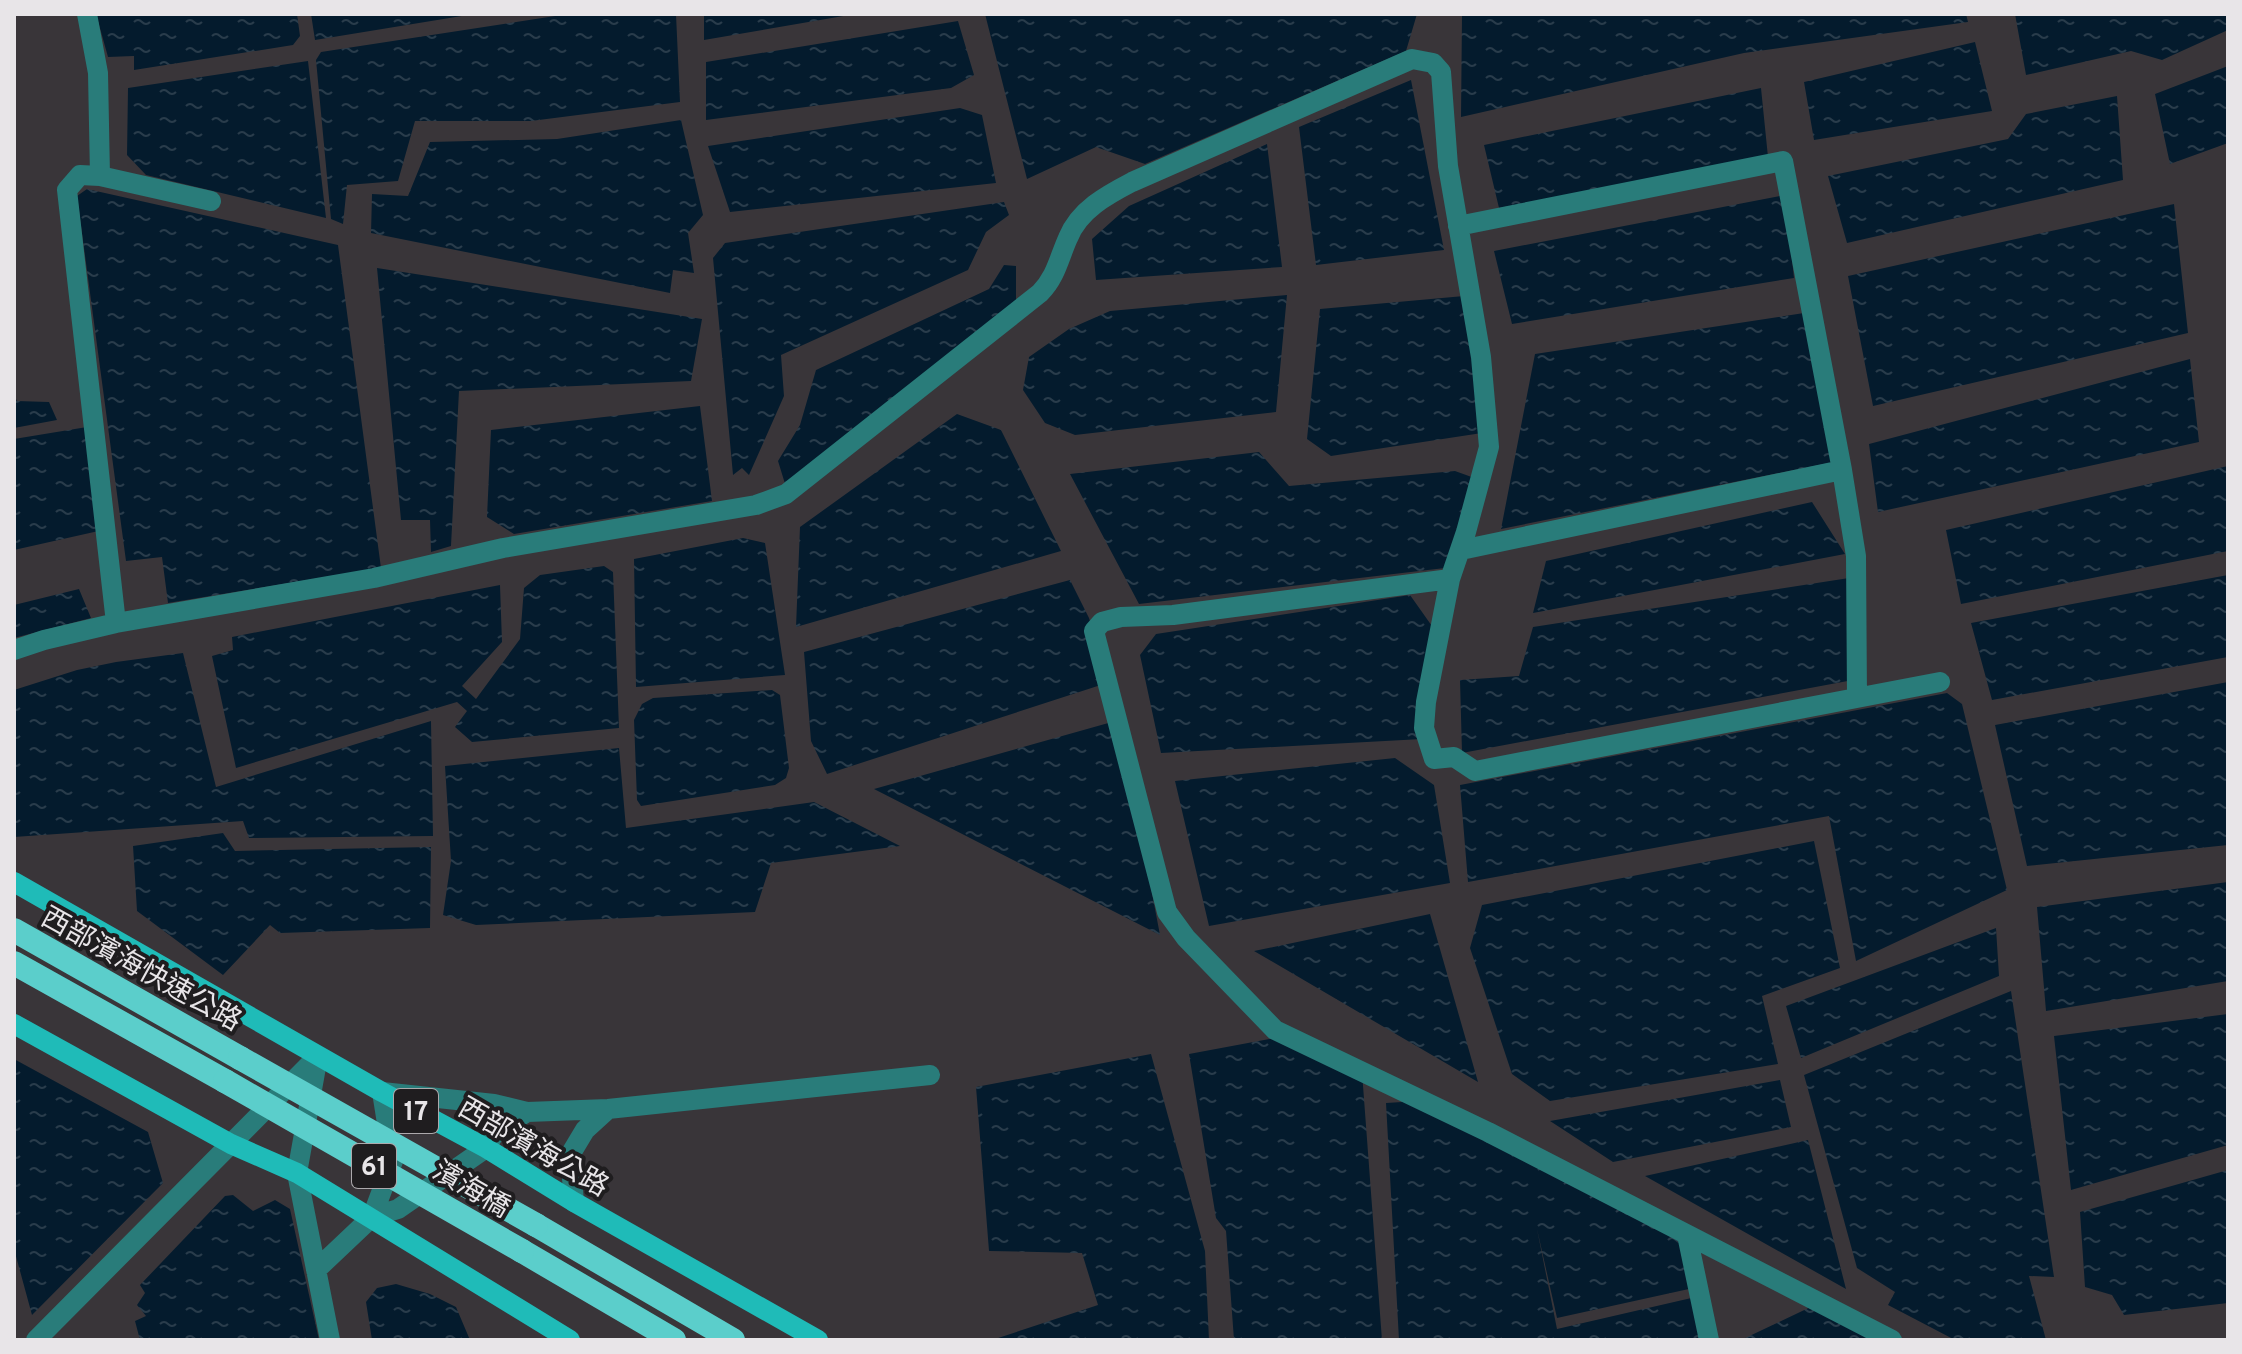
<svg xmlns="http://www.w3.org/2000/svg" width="2242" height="1354" font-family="Overpass,'Noto Sans TC',sans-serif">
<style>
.water{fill:url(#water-ripples)}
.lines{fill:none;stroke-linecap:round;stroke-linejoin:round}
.minor{stroke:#297c7a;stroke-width:20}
.major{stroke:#1fbbb8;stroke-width:20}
.highway{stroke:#5bcecb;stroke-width:24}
.highway-bridge{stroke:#5bcecb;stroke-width:24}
.labels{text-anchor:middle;stroke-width:8;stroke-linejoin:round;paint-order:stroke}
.shield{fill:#1f1d1f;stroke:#aca9ac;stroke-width:2}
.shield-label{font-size:26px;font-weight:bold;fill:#e8e5e8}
.street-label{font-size:28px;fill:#e8e5e8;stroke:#1f1d1f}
</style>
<defs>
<pattern id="water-ripples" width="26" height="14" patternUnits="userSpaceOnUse" patternTransform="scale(2)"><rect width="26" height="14" fill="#041b2d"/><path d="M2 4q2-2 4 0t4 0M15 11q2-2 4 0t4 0" fill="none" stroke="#293c4b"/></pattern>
</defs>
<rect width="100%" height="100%" fill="#393539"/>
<path class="water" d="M96,14H297L300,36L293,45L134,70V56L108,57Z
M311,14H474L315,40Z
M568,14H676L680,102L531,121H415L398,181L347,185L343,224L331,219L316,60L321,52Z
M704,14H855L704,40Z
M985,14H1417L1406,51L1145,164L1096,147L1027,179Z
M1462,14H1966L1968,22L1744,53L1461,117Z
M2015,14H2228V30L2162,60L2131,51L2026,75Z
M958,21L974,75L951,88L706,120V62Z
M1975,42L1992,111L1814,140L1804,82Z
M308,61L326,218L146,175L127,155L128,88Z
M2228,66V143L2170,164L2155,94Z
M1411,80L1444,250L1316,265L1299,127Z
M1761,88L1768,157L1499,208L1484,145Z
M2117,96L2123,180L1847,243L1828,176L2008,139L2026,114Z
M960,108L982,115L996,183L730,212L708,146Z
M681,120L703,215L688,233L694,273L673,270L670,293L371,233L372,194L408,196L430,142L557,139Z
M1267,144L1282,267L1096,280L1092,239L1129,206Z
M87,189L338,245L381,568L168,603L162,557L126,561L77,196Z
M1785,195L1794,278L1512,324L1494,251Z
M1004,202L1009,215L986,232L968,270L781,355L784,396L749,475L742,468L733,475L713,258L725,243Z
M2174,204L2188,333L1873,406L1848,276Z
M1004,265L1016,266V306L786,487L778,461L800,425L816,370L989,289Z
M377,268L702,319L691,381L459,391L451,546L431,552L430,520H401Z
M1287,295L1276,412L1075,435L1045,423L1023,390L1029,357L1069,329L1110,311Z
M1464,296L1482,433L1331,456L1307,439L1320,309Z
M1804,313L1834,462L1501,529L1535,354Z
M2190,359L2199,442L1878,512L1869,444Z
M14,395L17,401L49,402L57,420L14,428Z
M700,406L712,501L514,534L487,517L491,430Z
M957,414L1001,430L1061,551L796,627L800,527Z
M87,427L103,530L14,550V439Z
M1259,452L1289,486L1455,471L1480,480L1445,568L1139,604L1070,474Z
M2228,466V551L1961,604L1946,530Z
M1812,502L1845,554L1533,613L1546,561Z
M743,538L765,543L785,675L636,687L634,559Z
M604,566L613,572L619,728L472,742L455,727L467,711L457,702L236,768L212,656L233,650L232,637L500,585L502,642L462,686L476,699L520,639L524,588L540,575Z
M2228,575V657L1992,700L1971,623Z
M1849,578L1853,680L1462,753L1460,680L1519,676L1533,627Z
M1070,580L1089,618L1110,682L827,774L811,741L804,652Z
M79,589L91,618L14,638V605Z
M1410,595L1439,636L1422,739L1161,753L1140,655L1156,634Z
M183,653L216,787L431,721L433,836L249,838L243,821L14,837V690L77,670L116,662Z
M2228,682V845L2027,866L1995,725Z
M772,690L780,695L789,768L786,778L775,785L641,806L637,800L634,720L642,704L653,698Z
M1947,693L1962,704L2007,890L1856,961L1829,816L1468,882L1460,785Z
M1119,720L1160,935L874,789Z
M619,748L626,828L814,802L900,846L771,863L755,912L476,925L443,915L451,861L445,766Z
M1395,758L1434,785L1450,883L1209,926L1175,781Z
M223,833L235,851L431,847L430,928L280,933L270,925L223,975L137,911L133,846Z
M1814,841L1840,968L1762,996L1778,1064L1550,1101L1512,1074L1470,948L1482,905Z
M2228,882V981L2046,1011L2037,907Z
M1430,914L1478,1082L1254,951Z
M1996,928L1999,976L1801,1058L1786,1006Z
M2011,991L2054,1277L2029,1276L2046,1340H1955L1888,1305L1895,1292L1857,1268L1804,1075Z
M2228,1014V1145L2071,1190L2054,1036Z
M1286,1036L1362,1072L1382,1340H1234L1226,1231L1216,1218L1189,1054Z
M1151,1054L1205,1251L1209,1340H992L1098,1305L1082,1253L989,1251L976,1087Z
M14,1059L148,1132L163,1183L32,1315L14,1249Z
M1780,1080L1791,1127L1613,1162L1550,1121Z
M1418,1101L1687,1235L1698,1287L1557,1318L1537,1229L1557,1329L1700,1296L1709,1340H1399L1386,1103Z
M1808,1140L1846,1289L1645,1176Z
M2228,1170V1303L2124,1315L2112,1295L2085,1287L2080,1212Z
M233,1195L253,1211L275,1200L290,1209L319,1340H140L135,1321L146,1316L137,1305L145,1293L140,1285L225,1196Z
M396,1284L430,1294L456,1307L470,1340H372L366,1302L377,1288Z
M1819,1303L1892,1340H1741Z"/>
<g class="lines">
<path class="minor" d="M87,14L98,73L100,176
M1458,226L1783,161L1842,470L1461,550
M1842,470L1856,556L1857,698
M1450,579L1173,615L1121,617L1102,622L1094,631L1167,912L1186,938L1275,1030L1488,1132L1892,1340
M116,623L67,190L80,175L100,176L211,201
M14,650L44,640L116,623L374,578L503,548L756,505L786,494L1040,293C1056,277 1059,258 1068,238C1079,210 1107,195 1132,182L1412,59L1433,63L1441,72L1448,166L1481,357L1489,447L1466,532L1450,579L1426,702L1424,728L1434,759L1454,757L1475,771L1940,682
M318,1056L297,1173L330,1340
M574,1202L570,1155L585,1130L608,1109
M372,1217L393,1161L382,1092L494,1104L527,1112
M1687,1235L1709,1340
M316,1270L372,1217L398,1209L486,1148L495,1132L527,1112L608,1109L930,1075
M36,1340L318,1056"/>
<path class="major" d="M14,882L382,1092L486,1148L574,1202L818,1340
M14,1024L231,1144L297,1173L570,1340"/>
<path class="highway" d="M14,930L240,1058
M14,963L225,1081
M536,1225L733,1340
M522,1251L674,1340"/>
<path class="highway-bridge" d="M240,1058L536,1225
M225,1081L522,1251"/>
</g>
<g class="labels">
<g class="shield">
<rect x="394" y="1089" width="44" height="44" rx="6"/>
<rect x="352" y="1144" width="44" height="44" rx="6"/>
</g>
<g class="shield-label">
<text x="416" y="1120">17</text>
<text x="374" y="1175">61</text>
</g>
<g class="street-label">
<text transform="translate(142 968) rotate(29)" y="10">西部濱海快速公路</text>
<text transform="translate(534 1146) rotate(30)" y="10">西部濱海公路</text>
<text transform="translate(472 1188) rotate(30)" y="10">濱海橋</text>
</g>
</g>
<rect width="2242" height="1354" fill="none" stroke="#e8e5e8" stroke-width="32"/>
</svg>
